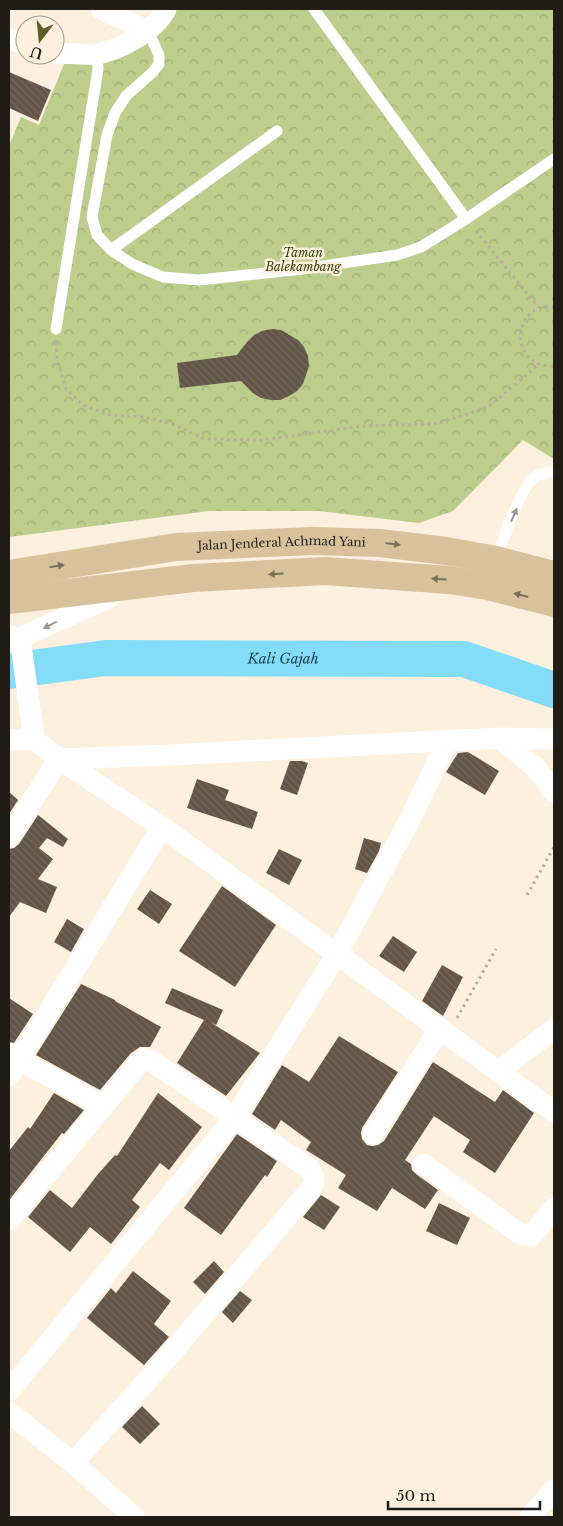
<svg xmlns="http://www.w3.org/2000/svg" width="563" height="1526" font-family="'Libre Baskerville',serif">
<style>
.park{fill:url(#park-crowns)}
.lines{fill:none;stroke-linecap:round;stroke-linejoin:round}
.river{stroke:#83ddf8;stroke-width:36}
.building{fill:url(#building-back-hatch)}
.path{stroke:#b8ad9e;stroke-width:3;stroke-dasharray:2.5 4;stroke-linecap:butt}
.lane{stroke:#fff;stroke-width:11}
.street{stroke:#fff;stroke-width:21}
.primary{stroke:#d7c29c;stroke-width:28}
.oneway{fill:#9b9996}
.oneway2{fill:#7c6f58}
.labels{text-anchor:middle;stroke-width:5;stroke-linejoin:round;paint-order:stroke}
.park-label{font-size:12px;font-style:italic;fill:#353f0a;stroke:#fef0de}
.street-label{font-size:12px;fill:#211c15;stroke:#fef0de}
.water-label{font-size:14px;font-style:italic;fill:#1b4450;stroke:#fef0de}
</style>
<defs>
<pattern id="park-crowns" width="20" height="18" patternUnits="userSpaceOnUse" patternTransform="scale(1.25)"><rect width="20" height="18" fill="#bccd8c"/><path d="M2 6a3 3 0 1 1 6 0M12 15a3 3 0 1 1 6 0" fill="none" stroke="#a1af78"/></pattern>
<pattern id="building-back-hatch" width="6" height="6" patternUnits="userSpaceOnUse" patternTransform="scale(1.25)"><rect width="6" height="6" fill="#625447"/><path d="M-1 5l2 2M0 0l6 6M5-1l2 2" fill="none" stroke="#74695e"/></pattern>
</defs>
<rect width="100%" height="100%" fill="#fef0de"/>
<path class="park" d="M173,9H554V459L523,440L453,511L419,523L319,511H209L9,537V146L21,117L39,125L64,64L151,37Z"/>
<g class="lines">
<path class="river" id="s1" d="M9,671L106,658L464,659L554,690"/>
</g>
<path class="building" d="M9,72L51,90L38,121L9,108Z
M272,329L281,330L298,340L304,347L308,356L309,366L303,384L297,391L289,396L280,400H271L261,398L253,393L241,381L180,388L177,363L237,355L247,342L254,335L262,331Z
M468,752L499,771L485,795L446,772L458,753Z
M290,761H302L308,763L297,795L280,789Z
M197,779L229,790L225,800L258,812L252,829L187,808Z
M9,792L18,800L9,814Z
M38,815L68,839L63,847L47,838L39,848L53,859L38,879L57,887L46,913L20,902L9,917V849L14,848L19,844Z
M364,838L381,843L379,851L367,873L355,869Z
M279,849L302,860L289,885L266,873Z
M222,886L276,925L235,987L179,951Z
M150,890L172,904L159,924L137,909Z
M67,919L84,929L71,952L54,942Z
M393,936L417,952L404,972L379,956Z
M442,965L463,977L443,1016L422,1001Z
M81,984L115,1000V1001L161,1027L150,1047H140L131,1053L100,1090L36,1055Z
M172,988L223,1010L216,1025L210,1022L260,1053L226,1096L177,1063L204,1020L165,1003Z
M9,998L33,1014L14,1043L9,1042Z
M339,1036L398,1072L362,1128L361,1133L362,1139L367,1145L372,1146L378,1145L384,1141L433,1062L495,1102L503,1090L534,1113L495,1173L463,1152L470,1140L434,1116L405,1160L411,1164L412,1170L416,1174L438,1190L425,1209L392,1188L377,1211L338,1188L346,1175L306,1150L311,1142L281,1120L275,1130L252,1114L282,1065L309,1082Z
M54,1093L84,1110L64,1134L62,1133L10,1199L9,1151L28,1127L30,1129Z
M158,1093L202,1127L169,1170L160,1163L132,1200L140,1207L111,1244L90,1227L70,1252L28,1217L50,1190L72,1208L98,1174L115,1155L117,1156Z
M237,1134L277,1161L267,1177L265,1175L221,1235L184,1208Z
M321,1195L340,1207L324,1230L303,1217Z
M439,1203L470,1218L457,1245L426,1231Z
M214,1261L224,1272L205,1294L193,1282Z
M133,1271L171,1301L154,1324L169,1337L144,1365L87,1318L111,1288L116,1293Z
M240,1291L252,1300L233,1323L222,1312Z
M142,1406L160,1424L140,1444L122,1427Z"/>
<g class="lines">
<path class="path" d="M476,231L539,308
M554,307C550,307 543,306 539,308C515,318 514,354 539,364C543,366 550,366 554,366
M56,343L57,359L66,389L83,405L110,415L145,417L175,425L204,439L263,440L363,426L435,424L487,408L539,364
M527,895L554,847
M457,1018L496,949"/>
<path class="lane" d="M314,9L466,219
M148,31L159,55V64L153,72L126,96L115,113L107,135L92,217L97,235L111,250L132,264L163,277L199,280L303,269L397,255L421,247L466,219L554,159
M111,250L277,131
M56,329L98,69L97,54
M496,560C502,542 520,489 533,479C539,473 546,472 554,472"/>
<path class="street" d="M101,9L148,31
M9,39L25,44
M55,53C68,53 82,55 95,54C118,52 156,30 166,9
M9,636L20,638L108,598L121,588
M500,738L536,768L554,792
M34,739L59,759L162,827L554,1112
M9,740L34,739L20,638
M9,837L59,759L169,755L500,738L554,739
M9,1054L103,1106
M17,1058L29,1044L162,827
M499,1071L554,1029
M9,1076L12,1072
M373,1134L440,1028
M423,1164L520,1234L531,1236L554,1208
M9,1220L139,1063L144,1059L150,1060L310,1169C318,1184 313,1186 303,1198L162,1364L73,1463
M9,1391L235,1117L337,954L408,823L448,740
M9,1412L73,1463L134,1517
M530,1517L554,1490"/>
<g class="primary">
<path id="s2" d="M9,574L176,547L313,541L380,543L446,551L496,560L554,575"/>
<path d="M9,600L193,578L325,571L449,580L487,586L554,603"/>
</g>
</g>
<defs><path id="oneway-solid" d="M-6-.8H1V-3.2L6.5 0L1 3.2V.8H-6Z" transform="scale(1.25)"/></defs>
<g class="oneway">
<use href="#oneway-solid" transform="translate(514 515) rotate(-67)"/>
<use href="#oneway-solid" transform="translate(50 625) rotate(153)"/>
</g>
<g class="oneway2">
<use href="#oneway-solid" transform="translate(393 544) rotate(7)"/>
<use href="#oneway-solid" transform="translate(57 566) rotate(-9)"/>
<use href="#oneway-solid" transform="translate(276 574) rotate(177)"/>
<use href="#oneway-solid" transform="translate(439 579) rotate(-176)"/>
<use href="#oneway-solid" transform="translate(521 595) rotate(-165)"/>
</g>
<g class="labels">
<g class="park-label">
<text x="303" y="257">Taman<tspan x="303" dy="14">Balekambang</tspan></text>
</g>
<g class="street-label">
<text dy="4" stroke="none"><textPath href="#s2" startOffset="275">Jalan Jenderal Achmad Yani</textPath></text>
</g>
<g class="water-label">
<text dy="5" stroke="none"><textPath href="#s1" startOffset="275">Kali Gajah</textPath></text>
</g>
</g>
<rect width="563" height="1526" fill="none" stroke="#211c15" stroke-width="20"/>
<g transform="translate(40 40) rotate(196)"><circle r="24" fill="#fef0de" stroke="#a69b8e"/>
<path d="M0-4L9 19L0 12L-9 19Z" fill="#615e2b"/>
<text y="-8" font-size="14" font-weight="bold" text-anchor="middle" fill="#211c15">U</text>
</g>
<path d="M388 1501v8h152v-8" fill="none" stroke="#211c15" stroke-width="2.5"/>
<text x="396" y="1501" font-size="15" fill="#211c15" stroke="#fef0de" stroke-width="4" paint-order="stroke">50 m</text>
</svg>
